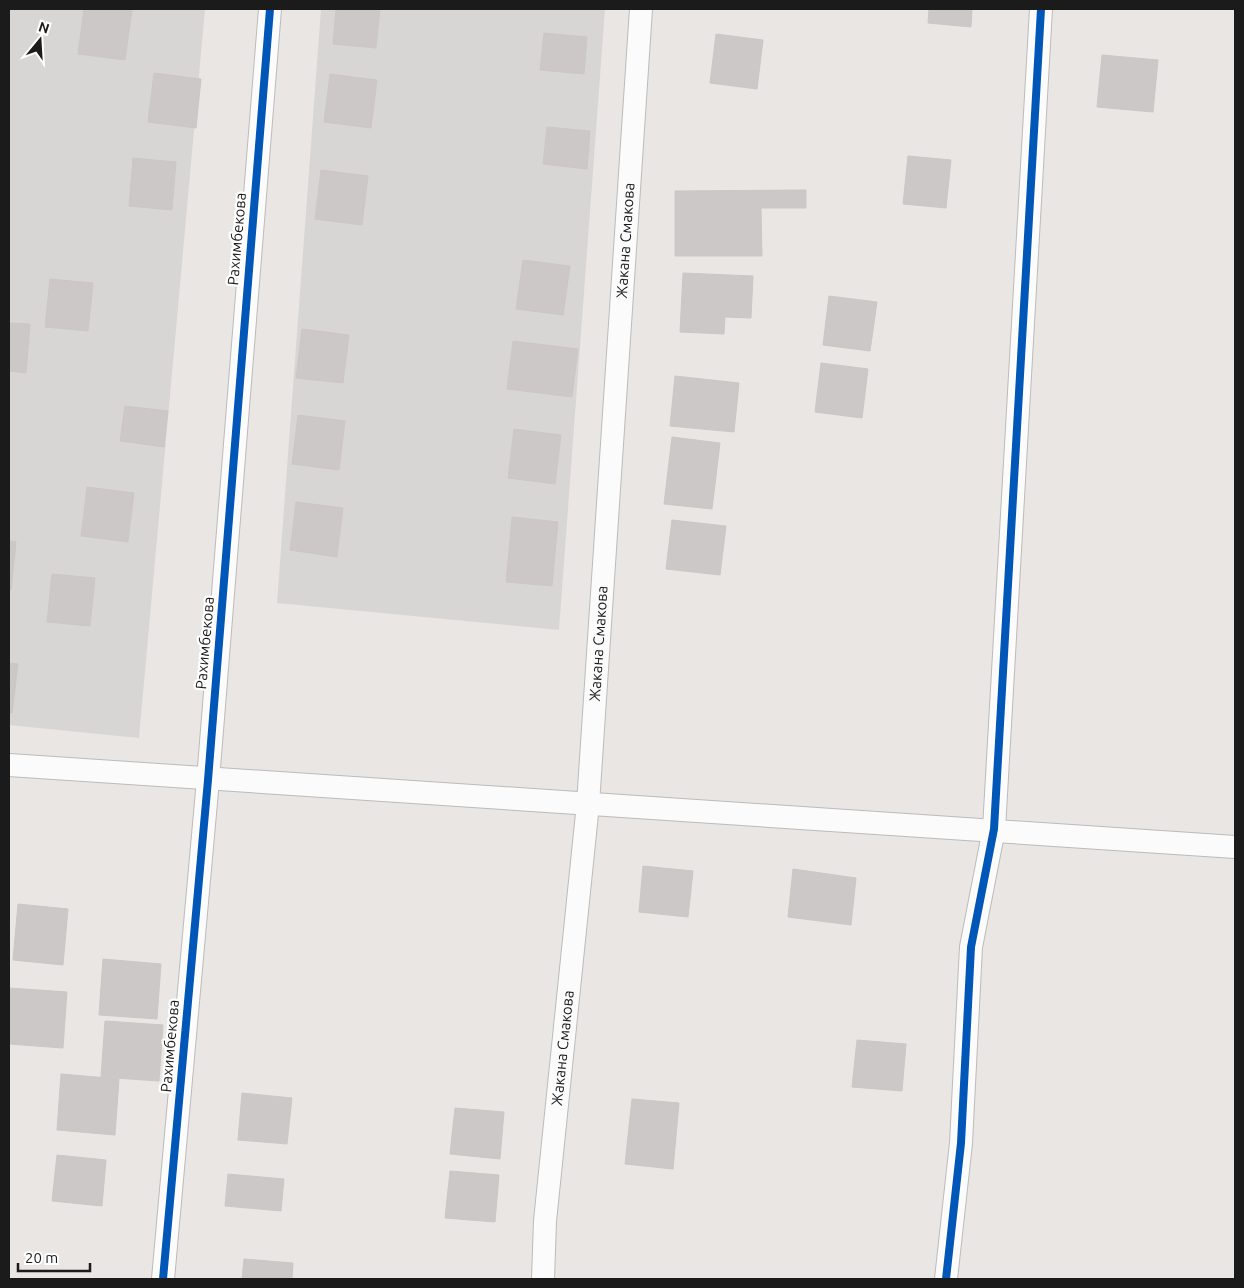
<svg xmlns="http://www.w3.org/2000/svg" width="1244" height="1288" font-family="Ubuntu,sans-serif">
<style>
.residential{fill:#d8d6d5}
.building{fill:#cbc8c7;stroke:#ccc7c5}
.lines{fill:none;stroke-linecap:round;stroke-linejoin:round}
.minor-casing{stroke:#bcbbba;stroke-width:24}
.minor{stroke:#fcfbfb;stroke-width:22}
.cycleway-casing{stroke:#fff;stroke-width:11}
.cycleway{stroke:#0057b8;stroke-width:8}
.labels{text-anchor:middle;stroke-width:4.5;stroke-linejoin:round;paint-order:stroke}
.street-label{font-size:15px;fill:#1b1b1b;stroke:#fff}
</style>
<rect width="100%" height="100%" fill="#e9e6e4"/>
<path class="residential" d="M9,9H205L139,738L9,725Z
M321,9H605L559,630L277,603Z"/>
<path class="building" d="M84,9L132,10L125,60L78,54Z
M336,9H380L376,48L333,44Z
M929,9H972L971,27L928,23Z
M544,33L587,37L584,74L540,70Z
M716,34L763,40L757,89L710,83Z
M1102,55L1158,60L1153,112L1097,107Z
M154,73L201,79L196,128L148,122Z
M330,74L377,80L371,128L324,122Z
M547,127L590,131L587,169L543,164Z
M908,156L951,160L946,208L903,204Z
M133,158L176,162L172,210L129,206Z
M321,170L368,176L362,225L315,219Z
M806,190V208H761L762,256H675V191Z
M523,260L570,266L563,315L516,309Z
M683,273L753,276L751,318L725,317L724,334L680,332Z
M50,279L93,283L88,331L45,327Z
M829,296L877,302L870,351L823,345Z
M9,323L30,324L26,373L9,371Z
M302,329L349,335L343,383L296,378Z
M513,341L578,349L572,397L507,389Z
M821,363L868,369L862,418L815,412Z
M675,376L739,383L734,432L670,426Z
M125,406L168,411L164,447L120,441Z
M298,415L345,421L339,470L292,464Z
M514,429L561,435L555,484L508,478Z
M672,437L720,443L712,509L664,504Z
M87,487L134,493L128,542L81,536Z
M296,502L343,508L337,557L290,550Z
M512,517L558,522L552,586L506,582Z
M672,520L726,526L720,575L666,569Z
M9,541L16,542L11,590H9Z
M52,574L95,578L90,626L47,622Z
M9,663L18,664L12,713H9Z
M643,866L693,871L688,917L639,912Z
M793,869L856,878L851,925L788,917Z
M18,904L68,909L63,965L13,960Z
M103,959L161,964L157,1019L99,1015Z
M9,988L67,992L63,1048L9,1044Z
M105,1021L163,1025L159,1081L101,1077Z
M857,1040L906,1044L902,1091L852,1087Z
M61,1074L119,1079L115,1135L57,1130Z
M242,1093L292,1098L287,1144L238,1140Z
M632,1099L679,1103L673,1169L625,1164Z
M455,1108L504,1112L500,1159L450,1154Z
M57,1155L106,1160L102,1206L52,1201Z
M450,1171L499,1175L495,1222L445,1218Z
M228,1174L284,1179L281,1211L225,1206Z
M244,1259L293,1263L292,1279H242Z"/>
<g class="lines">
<g class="minor-casing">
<g id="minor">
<path d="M9,765C417,795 827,817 1235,847"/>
<path d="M163,1279L208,780L270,9"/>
<path id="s1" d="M543,1279L545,1221L588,804L641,9"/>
<path d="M946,1279L961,1143L971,947L994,829L1041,9"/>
</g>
</g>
<use href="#minor" class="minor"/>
<g class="cycleway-casing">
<path id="cycleway" d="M163,1279L208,780L270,9
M946,1279L961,1143L971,947L994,829L1041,9"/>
</g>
<use href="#cycleway" class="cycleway"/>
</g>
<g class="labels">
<g class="street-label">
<text transform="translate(237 239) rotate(-85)" y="5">Рахимбекова</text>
<text dy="5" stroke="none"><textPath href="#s1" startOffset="1042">Жакана Смакова</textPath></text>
<text transform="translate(205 643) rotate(-85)" y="5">Рахимбекова</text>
<text dy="5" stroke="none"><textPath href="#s1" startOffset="638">Жакана Смакова</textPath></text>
<text transform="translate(170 1046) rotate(-85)" y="5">Рахимбекова</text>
<text dy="5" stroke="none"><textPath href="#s1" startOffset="232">Жакана Смакова</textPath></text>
</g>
</g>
<rect width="1244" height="1288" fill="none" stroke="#1b1b1b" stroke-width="20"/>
<g transform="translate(40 40) rotate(18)" stroke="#ffffff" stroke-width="4" paint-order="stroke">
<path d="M0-4L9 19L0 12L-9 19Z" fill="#1b1b1b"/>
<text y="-8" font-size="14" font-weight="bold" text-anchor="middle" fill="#1b1b1b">N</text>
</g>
<path d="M18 1263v8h72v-8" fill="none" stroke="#1b1b1b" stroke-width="2.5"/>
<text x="25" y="1263" font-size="15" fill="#1b1b1b" stroke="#ffffff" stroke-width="4" paint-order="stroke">20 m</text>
</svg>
